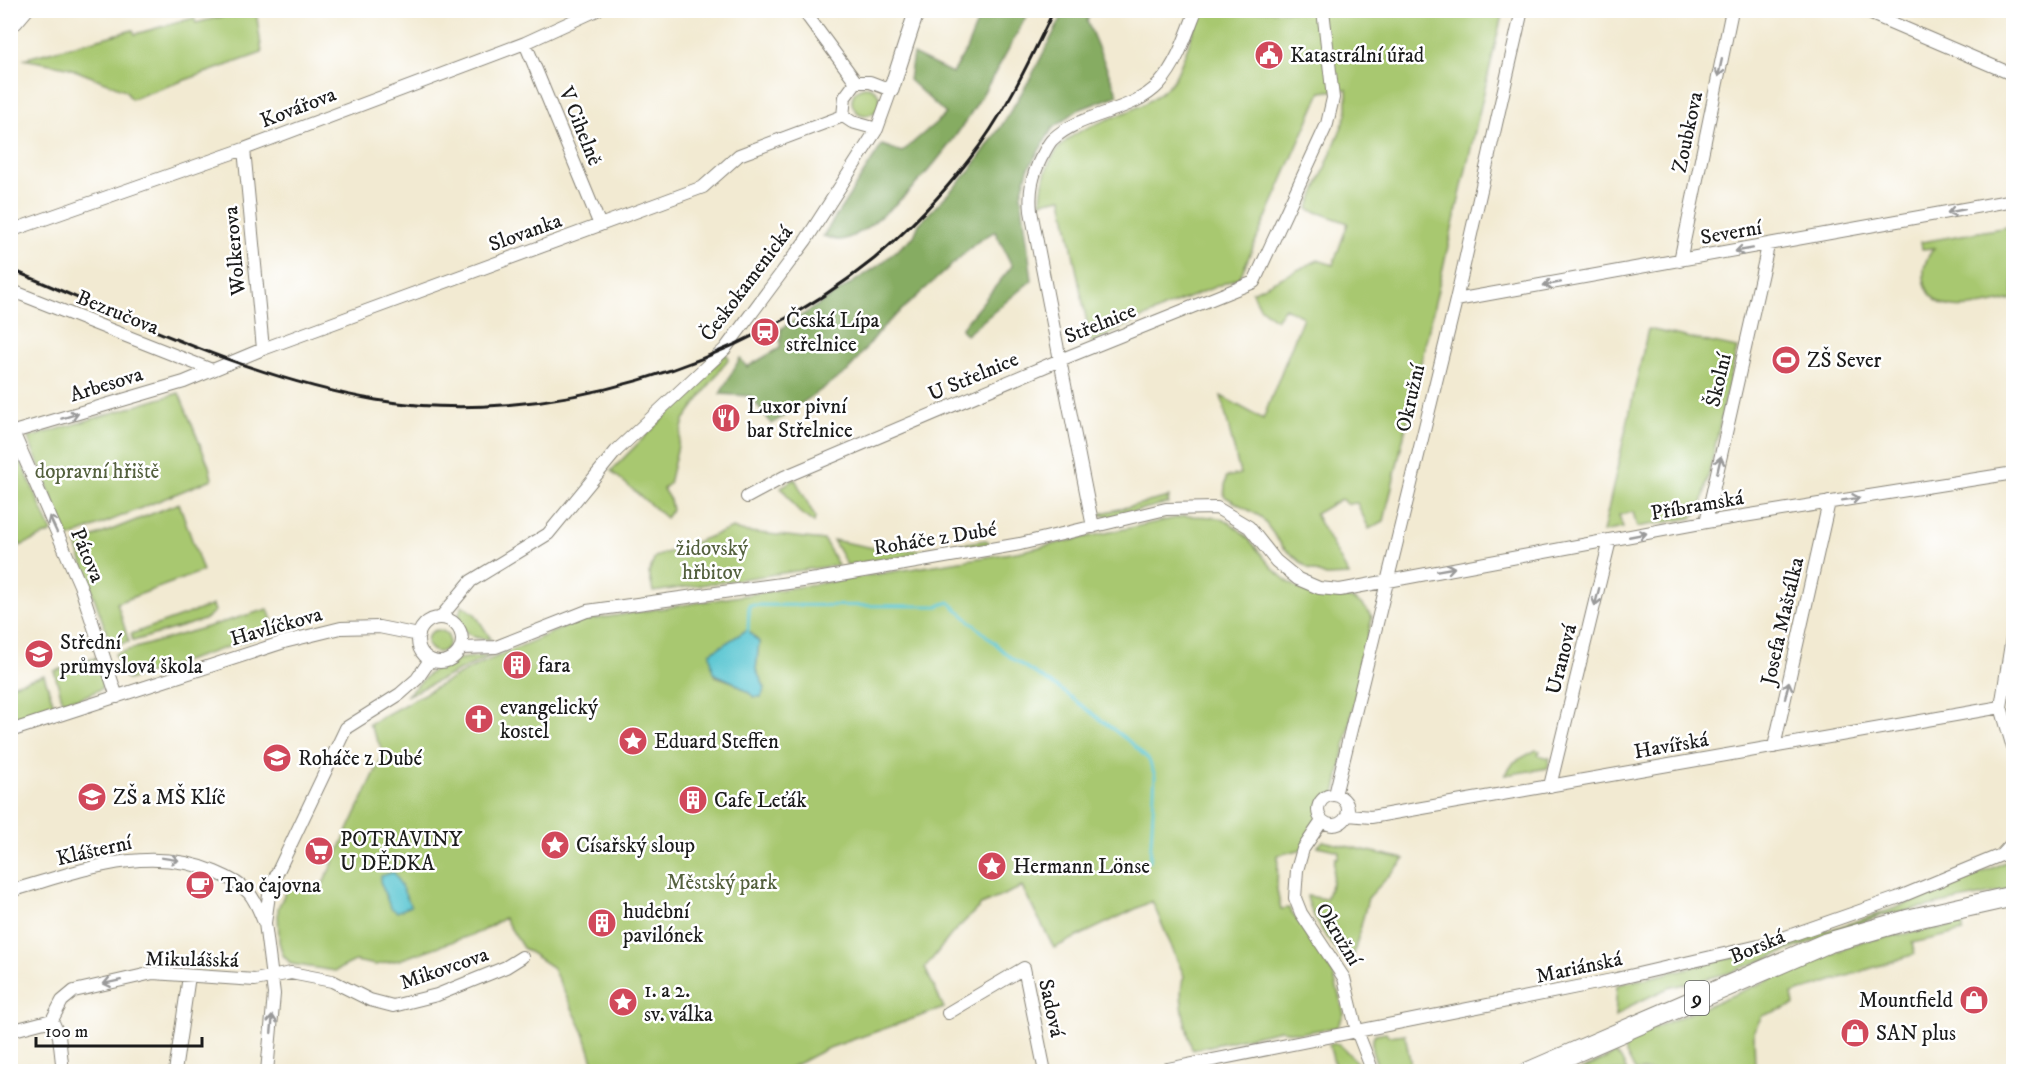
<svg xmlns="http://www.w3.org/2000/svg" width="2024" height="1082" font-family="'IM FELL DW Pica',serif">
<style>
.green{fill:#a8c870;stroke:#627246;stroke-width:1.5;fill-rule:evenodd}
.forest{fill:#86ac62;stroke:#51643f;stroke-width:1.5}
.water{fill:#5ac6d2;stroke:#3b7177;stroke-width:1.5}
.lines{fill:none;stroke-linecap:round;stroke-linejoin:round}
.stream{stroke:#5ac6d2;stroke-width:3}
.minor-casing{stroke:#878377;stroke-width:14}
.tertiary-casing{stroke:#878377;stroke-width:17}
.primary-casing{stroke:#878377;stroke-width:22}
.minor{stroke:#fff;stroke-width:12}
.tertiary{stroke:#fff;stroke-width:15}
.primary{stroke:#fff;stroke-width:20}
.rail{stroke:#1c1c1c;stroke-width:3}
.oneway{stroke:#999}
.labels{text-anchor:middle;stroke-width:5;stroke-linejoin:round;paint-order:stroke}
.shield{fill:#fff;stroke:#606060;stroke-width:1.5}
.shield-label{font-size:20px;font-weight:bold;fill:#1c1c1c}
.poi-label{font-size:21px;fill:#1c1c1c;stroke:#fff;text-anchor:start}
.street-label{font-size:21px;fill:#1c1c1c;stroke:#fff}
.park-label{font-size:21px;fill:#54613e;stroke:#fff}
</style>
<rect width="100%" height="100%" fill="#fff"/>
<filter id="ink" filterUnits="userSpaceOnUse"><feTurbulence type="fractalNoise" baseFrequency=".0167" numOctaves="2"/><feDisplacementMap in="SourceGraphic" scale="12" xChannelSelector="R" yChannelSelector="G"/><feConvolveMatrix kernelMatrix="1 2 1 2 8 2 1 2 1" color-interpolation-filters="sRGB"/></filter>
<filter id="wash" filterUnits="userSpaceOnUse"><feTurbulence type="fractalNoise" baseFrequency=".008" numOctaves="4" result="noise"/><feDisplacementMap in="SourceGraphic" scale="24" xChannelSelector="R" yChannelSelector="G"/><feGaussianBlur stdDeviation="1.35" result="paint"/><feColorMatrix in="noise" values="0 0 0 0 0 0 0 0 0 0 0 0 0 0 0 0 0 1.4 0 .05"/><feComposite in="paint" operator="in"/></filter>
<g filter="url(#wash)">
<rect width="100%" height="100%" fill="#f2ead2"/>
<path class="green" d="M243,11H256L262,53L131,99L125,90L67,67L23,59L133,30L135,34L194,18L196,23Z
M1200,11H1503L1384,521L1369,529L1357,503L1347,504L1341,499L1315,514L1349,575L1326,576L1309,569L1283,547L1261,517L1224,496L1226,477L1240,474L1221,396L1263,419L1303,317L1285,308L1276,320L1260,307L1252,292L1318,260L1333,265L1348,223L1308,209L1347,114V89L1321,92L1240,277L1168,306L1091,343L1062,198L1041,202C1044,109 1126,133 1171,83C1181,72 1194,27 1200,11Z
M852 101a14 14 0 1 1 28 0a14 14 0 1 1-28 0Z
M2013,226V233L2008,234L2009,237H2013V299C1986,304 1936,322 1925,283C1921,269 1926,258 1934,248L1922,249L1921,242Z
M1648,329L1737,348L1701,509L1691,518L1637,527L1633,512L1619,515L1623,528L1603,532Z
M726,354L729,358L684,420L669,484L663,489L670,500L672,510L666,518L611,471Z
M179,393L209,466L212,479L68,538L28,438Z
M15,448L52,532L20,546L14,530L11,531L10,449Z
M795,479L815,517L814,523L799,512L781,487Z
M1169,497L1168,503L1111,517L1098,514Z
M179,503L203,571L117,603L129,642L111,646L76,544Z
M1185,516C1196,517 1212,515 1222,519C1253,532 1264,568 1292,584C1299,589 1309,594 1317,595C1342,600 1357,592 1372,617L1335,795C1320,797 1315,807 1322,821L1303,849L1278,855L1277,890L1281,909L1289,908L1333,973L1344,1014L1337,1027L1300,1033L1280,1030L1192,1050C1187,1028 1176,997 1184,976L1152,901L1054,948L1022,887L981,905L951,935L925,968L944,1008L826,1049L784,1071H596L584,1033L552,967L523,948L504,918L480,932L399,960L376,965L355,961L335,971L291,964L283,955L279,942L278,908L288,887L322,886L384,753L369,724L471,668L576,622L1017,552ZM745,631H749L759,642L756,670L765,688L755,697L733,682L715,676Z
M733,528L740,531L824,540L838,565L653,592L649,573L655,557Z
M833,540L889,551L923,550L986,540L991,544L847,565Z
M213,605L215,611L204,620L133,641L131,634Z
M462,605L475,614L491,639C469,640 452,628 462,605Z
M268,609L276,631L128,680L122,674L115,654Z
M427 641a11 11 0 1 1 22 0a11 11 0 1 1-22 0Z
M492,655L406,696L433,670L447,666L459,659Z
M95,658L103,684L101,689L76,700L75,698L63,702L54,671Z
M44,675L54,705L11,721V685Z
M1536,750L1540,751L1538,755L1550,758L1548,768L1505,775L1514,762Z
M1323,841L1405,859L1368,898L1351,966C1336,954 1310,916 1307,896L1326,899L1332,882L1335,858H1338L1339,851L1318,846Z
M2013,858V889L1880,916L1729,973L1668,988L1630,1006L1615,1017L1617,985C1752,954 1889,920 2013,858Z
M1963,924V932L1912,943L1915,954L1792,994L1794,1005L1762,1016L1754,1031L1755,1071H1635L1620,1042L1863,941Z
M1386,1032L1388,1036L1405,1034L1412,1071H1380C1375,1059 1367,1047 1375,1034Z
M1329,1044H1339L1356,1061L1360,1071H1336Z
M1615,1054L1621,1059L1627,1071H1579Z"/>
<path class="forest" d="M982,11H1029C990,85 947,165 880,217C868,227 856,237 841,240C835,241 829,237 823,236L882,145L902,152L946,114L909,80L913,54L952,73L966,50Z
M1065,11H1091L1087,21L1118,95L1078,110L1052,129L1028,169L1021,194L1032,280L966,335L961,329L1012,266L995,231L977,242L883,327L848,371L772,424L750,396L720,394L740,358L747,367L780,348L781,329L878,266L914,236L919,224L969,172L1002,125L1030,79Z"/>
<path class="water" d="M745,631H748L759,642L756,670L765,688L761,697H755L733,682L713,673L710,653Z
M394,872L411,906L397,912L390,907L380,881L381,876Z"/>
<g class="lines">
<path class="stream" d="M748,633L749,605L938,606L949,602L1010,657L1064,692L1130,742L1149,760L1155,776L1150,861"/>
</g>
</g>
<g filter="url(#ink)">
<g class="lines">
<g class="minor-casing">
<path id="minor" d="M803,10L856,82
M1196,10C1186,36 1177,64 1159,84C1132,113 1082,112 1053,139C1048,143 1045,152 1041,158C1032,176 1029,191 1031,211L1060,360L1254,282L1327,124L1333,98L1323,10
M1862,10L2014,75
M10,25L16,23L27,10
M525,43L600,225
M843,116L845,97L856,82
M843,116L852,122L877,129
M244,149L263,349
M10,231L244,149L525,43L597,10
M1680,261L1732,10
M10,290L212,370
M1456,300L2014,200
M13,432L80,585L117,697
M10,433L184,382L263,349L703,187L739,155L843,116
M747,497L784,477L1060,360L1093,527
M1706,522L1768,246
M418 640a22 22 0 1 1 44 0a22 22 0 1 1-44 0Z
M440,618L471,581L548,534L616,451L725,349L806,240L877,129L891,90L870,82H856
M2014,625L2001,707L2014,751
M461,648L496,647L587,611L817,579L1020,544L1166,509L1217,508L1249,527L1276,561L1298,579L1319,588L1340,590L1706,522L2014,473
M10,731L284,642L341,628L379,627L419,635
M1774,747L1829,502
M1550,786L1610,540
M1318 810a15 15 0 1 1 30 0a15 15 0 1 1-30 0Z
M1335,795L1456,300L1522,10
M1348,815L1371,817L2001,707
M1322,821L1303,849L1297,870L1295,898L1301,913L1344,978L1357,1031L1373,1072
M10,891C78,872 146,843 215,872C227,877 240,883 249,893C256,901 260,913 264,922
M948,1013L1024,968L1045,1072
M52,1020L62,1001L74,991L153,973L255,980L291,973L332,981L370,1000L393,1006L437,995L506,967L522,957
M10,1031L52,1020L59,1036L63,1072
M175,1072L189,976
M267,1072L274,994L265,923L270,888L346,728L400,694L417,679L430,660
M1153,1072L1612,980L1763,945L1897,898L2001,855L2014,841"/>
</g>
<g class="tertiary-casing">
<path id="tertiary" d="M891,90L917,10"/>
</g>
<g class="primary-casing">
<path id="primary" d="M1529,1072L1827,943L1907,920L2014,896"/>
</g>
<use href="#minor" class="minor"/>
<use href="#tertiary" class="tertiary"/>
<use href="#primary" class="primary"/>
<path class="rail" d="M10,269C130,319 248,378 376,400C546,428 742,366 874,259C908,230 941,196 968,161C1004,116 1029,62 1054,10"/>
</g>
<defs><path id="oneway-shaft" d="M-6 0H5M1.5-3L5.5 0L1.5 3" fill="none" stroke-width="1.6" stroke-linecap="round" stroke-linejoin="round" transform="scale(1.5)"/></defs>
<g class="oneway">
<use href="#oneway-shaft" transform="translate(1720 68) rotate(102)"/>
<use href="#oneway-shaft" transform="translate(1956 211) rotate(169)"/>
<use href="#oneway-shaft" transform="translate(1744 250) rotate(170)"/>
<use href="#oneway-shaft" transform="translate(1552 284) rotate(170)"/>
<use href="#oneway-shaft" transform="translate(70 416) rotate(-17)"/>
<use href="#oneway-shaft" transform="translate(1719 465) rotate(-77)"/>
<use href="#oneway-shaft" transform="translate(1851 499) rotate(-9)"/>
<use href="#oneway-shaft" transform="translate(53 524) rotate(-115)"/>
<use href="#oneway-shaft" transform="translate(1638 535) rotate(-11)"/>
<use href="#oneway-shaft" transform="translate(1446 569) rotate(-10)"/>
<use href="#oneway-shaft" transform="translate(1597 597) rotate(104)"/>
<use href="#oneway-shaft" transform="translate(1787 690) rotate(-77)"/>
<use href="#oneway-shaft" transform="translate(170 859) rotate(9)"/>
<use href="#oneway-shaft" transform="translate(112 982) rotate(168)"/>
<use href="#oneway-shaft" transform="translate(272 1024) rotate(-85)"/>
</g>
</g>
<defs>
<g id="civic-disc" transform="scale(1.5)"><circle r="9.5" fill="#d1495b" stroke="#fff"/><path d="M-.6-6.5H3V-4.5H.6V-3L4-1V1h2V6H-6V1h2V-1L-.6-3ZM-1.2 2.5V6h2.4V2.5Z" fill="#fff"/></g>
<g id="station-disc" transform="scale(1.5)"><circle r="9.5" fill="#d1495b" stroke="#fff"/><path d="M-3-6H3Q5-6 5-4V2Q5 4 3 4L4.5 6H3L1.5 4h-3L-3 6H-4.5L-3 4Q-5 4-5 2V-4Q-5-6-3-6ZM-3.5-4v3h7v-3ZM-3.5 1v1.5H-2V1ZM2 1v1.5H3.5V1Z" fill="#fff"/></g>
<g id="stadium-disc" transform="scale(1.5)"><circle r="9.5" fill="#d1495b" stroke="#fff"/><path d="M0-5a6.5 5 0 1 0 0 10a6.5 5 0 1 0 0-10ZM-3.5-1.8h7v3.6h-7Z" fill="#fff"/></g>
<g id="restaurant-disc" transform="scale(1.5)"><circle r="9.5" fill="#d1495b" stroke="#fff"/><path d="M-5-6h1v4h1v-4h1v4h1v-4h1v5L-1.5 .5V6h-2V.5L-5-1ZM5-6V6H3V1.5H1.5Q1.5-4 5-6Z" fill="#fff"/></g>
<g id="school-disc" transform="scale(1.5)"><circle r="9.5" fill="#d1495b" stroke="#fff"/><path d="M0-5L7-2L0 1L-7-2ZM-4 1L0 2.5L4 1V4Q0 6-4 4Z" fill="#fff"/></g>
<g id="building-disc" transform="scale(1.5)"><circle r="9.5" fill="#d1495b" stroke="#fff"/><path d="M-4-6H4V6H1V3H-1V6H-4ZM-2.5-4.3h1.7v1.8h-1.7ZM.8-4.3h1.7v1.8H.8ZM-2.5-1h1.7V.8h-1.7ZM.8-1h1.7V.8H.8Z" fill="#fff"/></g>
<g id="church-disc" transform="scale(1.5)"><circle r="9.5" fill="#d1495b" stroke="#fff"/><path d="M-1.2-6h2.4v3.5h3.3v2.4h-3.3V6h-2.4V-.1h-3.3v-2.4h3.3Z" fill="#fff"/></g>
<g id="sight-disc" transform="scale(1.5)"><circle r="9.5" fill="#d1495b" stroke="#fff"/><path d="M0-6L1.8-2.2L6-1.7L2.9 1.2L3.7 5.4L0 3.3L-3.7 5.4L-2.9 1.2L-6-1.7L-1.8-2.2Z" fill="#fff"/></g>
<g id="supermarket-disc" transform="scale(1.5)"><circle r="9.5" fill="#d1495b" stroke="#fff"/><path d="M-6-5.5h2.5l.6 2H6L4.5 2H-2.5L-4.4-4H-6ZM-1.5 3.2a1.3 1.3 0 1 0 .1 0ZM3 3.2a1.3 1.3 0 1 0 .1 0Z" fill="#fff"/></g>
<g id="cafe-disc" transform="scale(1.5)"><circle r="9.5" fill="#d1495b" stroke="#fff"/><path d="M-5.5-4.5H6V0H3Q3 3.5 0 3.5H-2.5Q-5.5 3.5-5.5 0ZM3-3.2v2h1.7v-2ZM-6 4.5H4V6H-6Z" fill="#fff"/></g>
<g id="shop-disc" transform="scale(1.5)"><circle r="9.5" fill="#d1495b" stroke="#fff"/><path d="M-5-2.5h2.3a2.7 3.5 0 0 1 5.4 0H5L5.5 6h-11ZM-1.5-2.5h3a1.5 2.3 0 0 0-3 0Z" fill="#fff"/></g>
</defs>
<g fill-rule="evenodd">
<use href="#civic-disc" x="1269" y="55"/>
<use href="#station-disc" x="765" y="332"/>
<use href="#stadium-disc" x="1786" y="360"/>
<use href="#restaurant-disc" x="726" y="418"/>
<use href="#school-disc" x="39" y="654"/>
<use href="#building-disc" x="517" y="665"/>
<use href="#church-disc" x="479" y="719"/>
<use href="#sight-disc" x="633" y="741"/>
<use href="#school-disc" x="277" y="758"/>
<use href="#school-disc" x="92" y="797"/>
<use href="#building-disc" x="693" y="800"/>
<use href="#sight-disc" x="555" y="845"/>
<use href="#supermarket-disc" x="319" y="851"/>
<use href="#sight-disc" x="992" y="866"/>
<use href="#cafe-disc" x="200" y="885"/>
<use href="#building-disc" x="602" y="923"/>
<use href="#shop-disc" x="1974" y="1000"/>
<use href="#sight-disc" x="623" y="1002"/>
<use href="#shop-disc" x="1855" y="1033"/>
</g>
<g class="labels">
<rect class="shield" x="1685" y="981" width="24" height="34" rx="4.5"/>
<g class="shield-label">
<text x="1697" y="1005">9</text>
</g>
<g class="poi-label">
<text x="1290" y="62">Katastrální úřad</text>
<text x="786" y="327">Česká Lípa<tspan x="786" dy="24">střelnice</tspan></text>
<text x="1807" y="367">ZŠ Sever</text>
<text x="747" y="413">Luxor pivní<tspan x="747" dy="24">bar Střelnice</tspan></text>
<text x="60" y="649">Střední<tspan x="60" dy="24">průmyslová škola</tspan></text>
<text x="538" y="672">fara</text>
<text x="500" y="714">evangelický<tspan x="500" dy="24">kostel</tspan></text>
<text x="654" y="748">Eduard Steffen</text>
<text x="298" y="765">Roháče z Dubé</text>
<text x="113" y="804">ZŠ a MŠ Klíč</text>
<text x="714" y="807">Cafe Leťák</text>
<text x="340" y="846">POTRAVINY<tspan x="340" dy="24">U DĚDKA</tspan></text>
<text x="576" y="852">Císařský sloup</text>
<text x="1013" y="873">Hermann Lönse</text>
<text x="221" y="892">Tao čajovna</text>
<text x="623" y="918">hudební<tspan x="623" dy="24">pavilónek</tspan></text>
<text x="644" y="997">1. a 2.<tspan x="644" dy="24">sv. válka</tspan></text>
<text x="1953" y="1007" text-anchor="end">Mountfield</text>
<text x="1876" y="1040">SAN plus</text>
</g>
<g class="street-label">
<text transform="translate(298 107) rotate(-21)" y="7">Kovářova</text>
<text transform="translate(581 126) rotate(68)" y="7">V Cihelně</text>
<text transform="translate(1687 132) rotate(-78)" y="7">Zoubkova</text>
<text transform="translate(525 232) rotate(-20)" y="7">Slovanka</text>
<text transform="translate(1731 232) rotate(-10)" y="7">Severní</text>
<text transform="translate(234 251) rotate(-95)" y="7">Wolkerova</text>
<text transform="translate(746 283) rotate(-53)" y="7">Českokamenická</text>
<text transform="translate(118 312) rotate(22)" y="7">Bezručova</text>
<text transform="translate(1100 323) rotate(-22)" y="7">Střelnice</text>
<text transform="translate(973 376) rotate(-23)" y="7">U Střelnice</text>
<text transform="translate(1718 380) rotate(-77)" y="7">Školní</text>
<text transform="translate(106 384) rotate(-17)" y="7">Arbesova</text>
<text transform="translate(1410 398) rotate(-77)" y="7">Okružní</text>
<text transform="translate(1697 505) rotate(-10)" y="7">Příbramská</text>
<text transform="translate(935 538) rotate(-9)" y="7">Roháče z Dubé</text>
<text transform="translate(88 555) rotate(67)" y="7">Pátova</text>
<text transform="translate(1782 621) rotate(-77)" y="7">Josefa Maštálka</text>
<text transform="translate(276 626) rotate(-16)" y="7">Havlíčkova</text>
<text transform="translate(1561 659) rotate(-76)" y="7">Uranová</text>
<text transform="translate(1671 745) rotate(-10)" y="7">Havířská</text>
<text transform="translate(94 850) rotate(-13)" y="7">Klášterní</text>
<text transform="translate(1339 934) rotate(59)" y="7">Okružní</text>
<text transform="translate(1757 946) rotate(-23)" y="7">Borská</text>
<text transform="translate(192 959) rotate(1)" y="7">Mikulášská</text>
<text transform="translate(1579 967) rotate(-12)" y="7">Mariánská</text>
<text transform="translate(444 968) rotate(-19)" y="7">Mikovcova</text>
<text transform="translate(1052 1008) rotate(78)" y="7">Sadová</text>
</g>
<g class="park-label">
<text x="97" y="478">dopravní hřiště</text>
<text x="712" y="555">židovský<tspan x="712" dy="24">hřbitov</tspan></text>
<text x="722" y="889">Městský park</text>
</g>
</g>
<rect width="2024" height="1082" fill="none" stroke="#fff" stroke-width="36"/>
<path d="M36 1037v9h166v-9" fill="none" stroke="#1c1c1c" stroke-width="3"/>
<text x="45" y="1037" font-size="18" fill="#1c1c1c" stroke="#ffffff" stroke-width="4.5" paint-order="stroke">100 m</text>
</svg>
